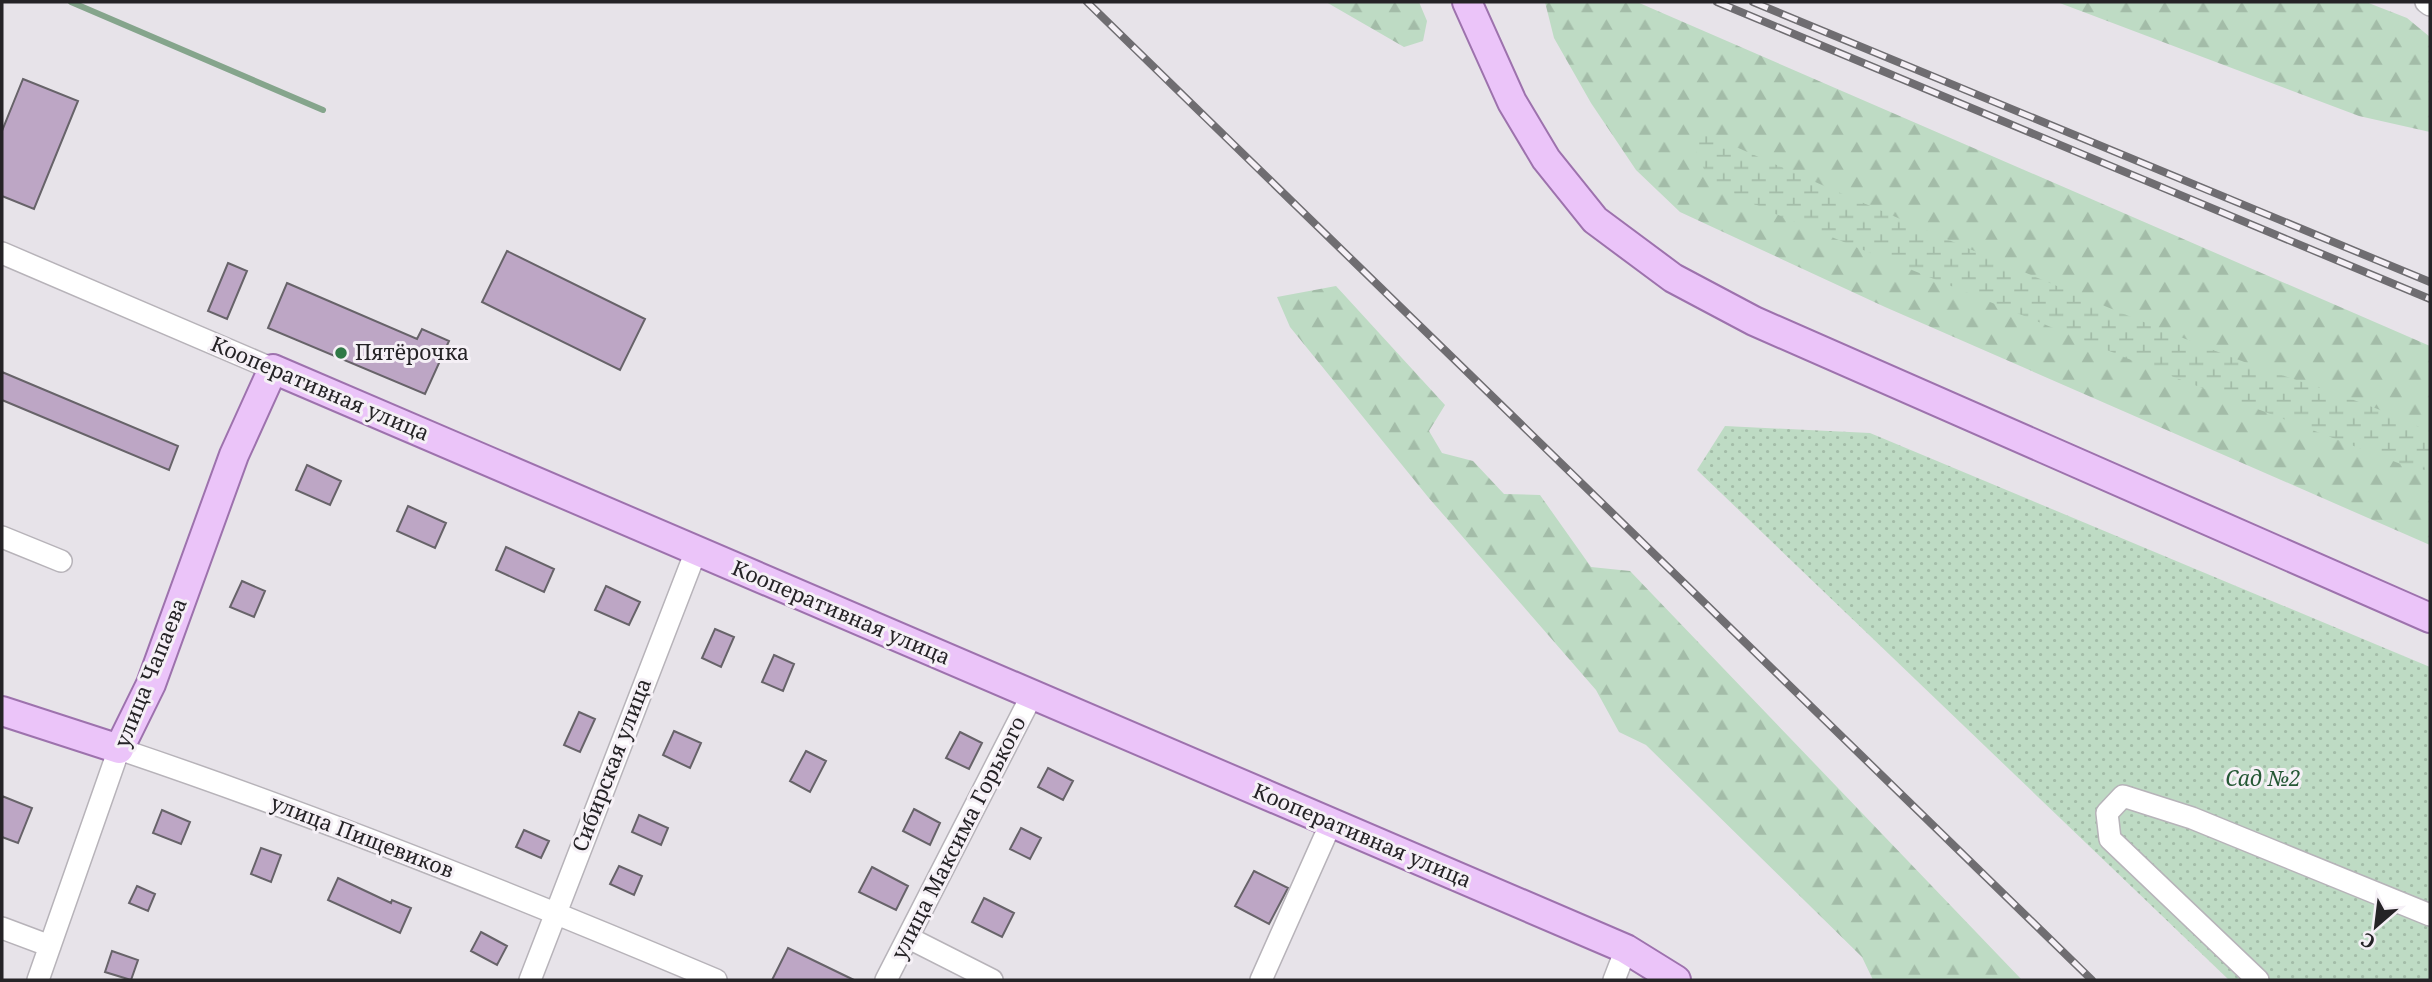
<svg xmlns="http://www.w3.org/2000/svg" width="2432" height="982" font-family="'Noto Serif',serif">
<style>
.forest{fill:url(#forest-firs)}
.wetland{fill:url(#wetland-marsh)}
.park{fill:url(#park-dots)}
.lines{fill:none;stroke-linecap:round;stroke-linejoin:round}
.stream{stroke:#85a58c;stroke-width:6}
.building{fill:#bda6c5;stroke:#676369;stroke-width:2}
.minor-casing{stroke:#b7b3b9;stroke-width:24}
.major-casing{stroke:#9d72ad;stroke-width:32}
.minor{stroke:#fff;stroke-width:21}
.major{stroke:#ebc4f9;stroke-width:28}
.rail-casing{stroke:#6f6d71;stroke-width:8}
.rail{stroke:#f5f0f6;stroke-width:5;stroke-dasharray:16;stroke-linecap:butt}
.poi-dot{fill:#307947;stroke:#f5f0f6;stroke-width:2.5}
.labels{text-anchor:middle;stroke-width:6;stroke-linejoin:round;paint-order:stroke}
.poi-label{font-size:21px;fill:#252326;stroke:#f5f0f6;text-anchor:start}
.street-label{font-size:21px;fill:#252326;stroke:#f5f0f6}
.park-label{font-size:21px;font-style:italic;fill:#245734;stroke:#f5f0f6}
</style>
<defs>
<pattern id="forest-firs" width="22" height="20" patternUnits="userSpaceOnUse" patternTransform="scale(1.75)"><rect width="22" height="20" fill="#bedbc4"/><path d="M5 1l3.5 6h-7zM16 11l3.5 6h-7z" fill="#a3bca8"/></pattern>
<pattern id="wetland-marsh" width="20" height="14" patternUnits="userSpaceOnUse" patternTransform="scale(1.75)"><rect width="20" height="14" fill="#bedbc4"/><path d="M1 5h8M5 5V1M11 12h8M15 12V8" fill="none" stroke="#a3bca8"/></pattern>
<pattern id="park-dots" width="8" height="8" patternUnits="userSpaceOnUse" patternTransform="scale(1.75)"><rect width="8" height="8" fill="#bedbc4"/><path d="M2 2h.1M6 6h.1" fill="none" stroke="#a3bca8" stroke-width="1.8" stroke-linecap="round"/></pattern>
</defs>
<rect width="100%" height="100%" fill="#e7e3e9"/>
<path class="forest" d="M1326,2H1419L1427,21L1423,41L1404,47Z
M1545,2H1637L2430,346V545L1885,307L1680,212L1636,170L1591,103L1554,38Z
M2057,2H2366L2407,18L2430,37V132L2359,116Z
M1336,286L1445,405L1429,431L1442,453L1473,461L1504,494L1540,495L1591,567L1630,571L2022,980H1873L1862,957L1646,745L1619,732L1596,690L1428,497L1290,327L1277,297Z"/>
<path class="wetland" d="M1707,134C1873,208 2039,280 2208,348C2281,378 2359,397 2430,432V471L2406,466L2158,371L1773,213L1709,181L1694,146Z"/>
<path class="park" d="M1725,426L1870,433L2430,667V980H2229L1697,470Z"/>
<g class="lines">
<path class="stream" d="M71,2L323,110"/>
</g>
<path class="building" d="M23,79L78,101L34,209L2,196V131Z
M507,251L645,319L620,370L482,302Z
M228,263L247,271L227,319L208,311Z
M287,283L417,339L422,329L449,341L425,394L268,328Z
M2,372L178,446L169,470L2,400Z
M307,465L341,481L330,505L296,490Z
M408,506L446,523L435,548L397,531Z
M506,547L554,569L544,592L496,570Z
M242,581L265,591L254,617L230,607Z
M606,586L640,602L629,625L595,610Z
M715,629L734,637L721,667L702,658Z
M774,655L794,664L783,691L762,682Z
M579,712L595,719L580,752L564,745Z
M674,731L701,743L690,768L663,755Z
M960,732L982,743L969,769L946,758Z
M806,751L826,761L810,792L790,781Z
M1048,768L1073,781L1063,800L1038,787Z
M2,796L32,808L18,843L2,837Z
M914,809L940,823L930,845L903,831Z
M162,810L190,822L181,844L153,833Z
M639,815L668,828L661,845L632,832Z
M1021,828L1041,838L1030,859L1010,849Z
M524,830L549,841L541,858L516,847Z
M261,848L281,855L271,882L251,874Z
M619,866L642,876L634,895L610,884Z
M872,867L908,886L896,910L859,892Z
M1254,871L1288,888L1269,924L1235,906Z
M338,878L391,903L392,900L411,908L400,933L328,900Z
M137,886L155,894L148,911L129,903Z
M984,898L1014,913L1002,937L972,922Z
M481,932L507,946L497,965L471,951Z
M788,948L854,980H772Z
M112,951L138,960L131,980L105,972Z"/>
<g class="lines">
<g class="minor-casing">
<path id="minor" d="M2426,2L2430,5
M2,253L273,369
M2,537L61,561
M2,928L50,946
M909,938L992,980
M38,980L119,749C321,817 520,897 716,980
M530,980L696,551
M886,980L1032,695
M1261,980L1331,823
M1614,980L1626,949
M2258,980L2110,839L2107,813L2123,796L2192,818L2430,915"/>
</g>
<g class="major-casing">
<path id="major" d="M1467,2L1512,102L1546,159L1595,220L1673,278L1754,321L2430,618
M2,711L119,749L151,684L234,455L273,369L1626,949L1676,980"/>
</g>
<use href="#minor" class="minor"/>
<use href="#major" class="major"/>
<g class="rail-casing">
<path id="rail" d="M1087,2L2092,980
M1717,2L2430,299
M1753,2L2430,282"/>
</g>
<use href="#rail" class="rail"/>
</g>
<circle class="poi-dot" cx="341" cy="353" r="7"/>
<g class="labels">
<g class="poi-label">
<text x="355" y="360">Пятёрочка</text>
</g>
<g class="street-label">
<text transform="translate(320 389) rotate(23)" y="7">Кооперативная улица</text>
<text transform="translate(841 613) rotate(23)" y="7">Кооперативная улица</text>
<text transform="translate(151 673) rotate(-68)" y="7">улица Чапаева</text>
<text transform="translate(612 765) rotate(-69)" y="7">Сибирская улица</text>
<text transform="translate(1362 836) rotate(23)" y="7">Кооперативная улица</text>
<text transform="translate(362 837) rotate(21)" y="7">улица Пищевиков</text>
<text transform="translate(959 838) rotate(-63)" y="7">улица Максима Горького</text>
</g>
<g class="park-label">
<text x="2263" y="786">Сад №2</text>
</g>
</g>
<rect width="2432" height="982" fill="none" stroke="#252326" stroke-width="7"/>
<g transform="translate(2376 926) rotate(208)" stroke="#f5f0f6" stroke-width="5" paint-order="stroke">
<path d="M0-5L12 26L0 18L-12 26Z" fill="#252326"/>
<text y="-10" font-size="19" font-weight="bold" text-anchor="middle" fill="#252326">С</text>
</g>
</svg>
